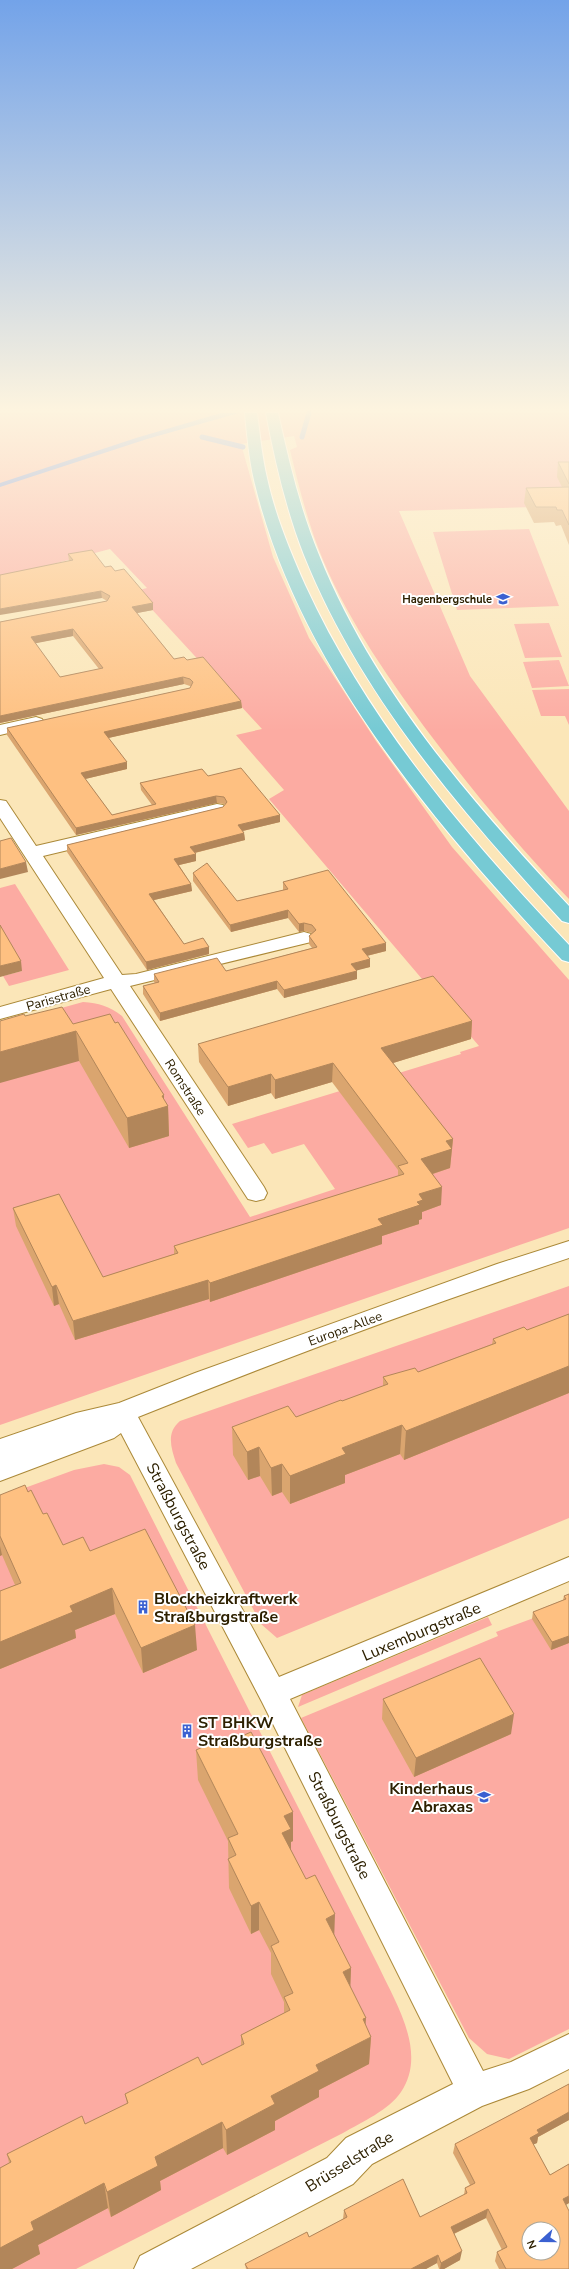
<svg xmlns="http://www.w3.org/2000/svg" width="569" height="2269" font-family="'Nunito Sans',sans-serif">
<style>
.green{fill:#fcaba2}
.water{fill:#6389ea}
.lines{fill:none;stroke-linecap:round;stroke-linejoin:round}
.stream{stroke:#6389ea;stroke-width:5}
.minor-casing{stroke:#ab8938;stroke-width:2}
.trunk-casing{stroke:#fff;stroke-width:2}
.minor{fill:#fff;fill-rule:evenodd}
.trunk{fill:#76cad4;fill-rule:evenodd}
.wall{fill:#daa56f;fill-rule:evenodd}
.shaded-wall{fill:#b2865a}
.building{fill:#fec081;stroke:#b2865a;fill-rule:evenodd}
.labels{text-anchor:middle;stroke-width:4;stroke-linejoin:round;paint-order:stroke}
.far-poi-label{font-size:11px;font-weight:bold;fill:#2d2000;stroke:#fff;text-anchor:end}
.street-label{font-size:13px;fill:#2d2000;stroke:#fff}
.near-street-label{font-size:16px;fill:#2d2000;stroke:#fff}
.near-poi-label{font-size:16px;font-weight:bold;fill:#2d2000;stroke:#fff;text-anchor:start}
</style>
<rect width="100%" height="100%" fill="#fbe6b8"/>
<path class="green" d="M0,413H569V506L399,511L470,676L569,811V899C520,848 475,794 432,737C391,682 350,624 323,560C308,524 299,487 290,450L297,447L294,436L241,444L273,557L309,638L376,741L452,847L569,980V1228L0,1425V1025L83,1002C99,1003 109,1006 122,1016L250,1217L335,1189L304,1144L272,1154L264,1143L248,1148L232,1124L461,1054L460,1052L479,1046L269,799L284,790L236,735L262,729L135,591L147,588L110,549L0,578Z
M529,529L559,606L457,610L433,532Z
M549,623L562,657L525,658L514,624Z
M559,660L569,686L532,688L523,662Z
M569,689V725L565,716H541L532,690Z
M15,884L69,970L9,986L3,976L22,971L0,933V888Z
M569,1286V1518L277,1638L261,1624L176,1463C171,1447 166,1433 180,1421Z
M104,1464L119,1467L130,1475L378,1965C395,2002 428,2052 401,2092C389,2110 362,2122 343,2133L76,2269H0V1497L74,1470Z
M558,1609L569,1613V2029L509,2059L487,2054L469,2038L301,1718L498,1636L496,1632Z
M488,1617L492,1625L298,1707L302,1695Z"/>
<path class="water" d="M221,413H239L147,439L0,487V483L136,438Z"/>
<g class="lines">
<path class="stream" d="M202,437L243,447
M302,437L309,413"/>
<g class="minor-casing">
<path id="minor" d="M36,717L42,719L44,722L42,725L0,735V725Z
M0,800L6,801L36,846L217,804L223,805L226,809L223,813L43,856L122,975L136,974L304,932L311,934L314,938L311,942L130,986L264,1187L267,1193L264,1199L256,1201L248,1199L111,989L0,1019V1007L104,978L0,818Z
M569,1241V1258C424,1306 280,1360 138,1417L279,1677L569,1557V1581L290,1699L483,2071L511,2062L569,2034V2069L529,2089L482,2106L372,2164L353,2184L191,2269H134L140,2256L327,2158L346,2138L453,2084L262,1702L121,1433L114,1438L0,1481V1439L76,1413L119,1403L195,1373L497,1264Z"/>
</g>
<g class="trunk-casing">
<path id="trunk" d="M245,413H257C260,435 262,457 267,478C275,515 290,551 305,585C368,722 466,836 569,945V962L562,960C436,826 297,664 254,480C249,458 247,435 245,413Z
M266,413H278C289,462 300,509 319,555C373,690 471,801 569,906V923L562,921C462,812 360,695 304,555C286,509 275,461 266,413Z"/>
</g>
<use href="#minor" class="minor"/>
<use href="#trunk" class="trunk"/>
</g>
<path class="wall" d="M558,462H569V545L561,525L556,526L554,522L534,523L524,503L526,488L562,487L557,477Z
M68,554L105,567L115,571L153,610L137,613L174,659L187,660L241,701L242,708L108,738L127,769L85,779L112,815L152,805L141,790L140,783L208,776L280,815V822L243,831L244,833L245,840L195,853L196,854V861L179,865L191,884L192,891L154,900L184,944L209,947V954L147,970L67,852V845L223,807L225,805L224,804L217,803L76,835L7,735V728L190,688L191,686H190L184,684L0,723V622L107,601L102,598L69,561ZM73,636L99,669L60,677L35,643Z
M193,873L237,901L283,890V882L386,951L367,956L370,967L356,970L357,979L284,998L277,989L160,1021L143,994V986L155,983L154,982V974L226,971L312,948L309,944V936L312,933L304,931L299,932L288,918L231,932L193,881Z
M25,1016L73,1024L164,1100L168,1106L169,1136L129,1148L79,1061Z
M472,1021L471,1039L393,1063L453,1139L450,1168L433,1174L441,1205L422,1212V1219L419,1220V1224L382,1236V1244L210,1302L209,1299L75,1340L59,1304L54,1306L16,1226L13,1208L103,1277L174,1254V1246L398,1176V1170L332,1082L275,1099L271,1093L228,1106L199,1062L198,1044Z
M569,1314V1393L404,1460L400,1454L345,1475V1483L290,1504L282,1492L272,1496L260,1476L248,1480L233,1455L232,1427L296,1417L342,1401L383,1386V1377L418,1372L492,1344L493,1339L527,1330Z
M28,1492L63,1545L90,1551L197,1650L143,1673L115,1614L75,1630L76,1638L0,1669V1591L15,1585L2,1555L0,1556V1495Z
M569,1594V1643L551,1650L532,1619L533,1612L563,1600L564,1596Z
M383,1699L511,1734L414,1777L382,1719Z
M224,1744L293,1841L291,1842V1850L351,1968L350,1987L366,2018L365,2025L371,2037L369,2064L319,2090V2097L275,2121V2130L227,2155L223,2148L160,2181L161,2190L111,2217L108,2208L38,2245L40,2254L12,2269H0L9,2163L7,2154L85,2124L127,2104L125,2094L202,2065L241,2046V2035L284,2013V2002L271,1974V1953L259,1930L251,1934L229,1888L228,1841L198,1780L196,1750Z
M569,2084V2120L538,2137L537,2143L533,2144L550,2175L569,2164V2203L566,2205L569,2269H499L495,2261L497,2252L502,2250L486,2218L454,2234L460,2260L444,2269H439L437,2263L426,2269H246L245,2264L309,2237L343,2219L344,2210L420,2217L464,2195L465,2188L470,2185L453,2153L455,2144Z"/>
<path class="shaded-wall" d="M101,591L102,598L0,615V609Z
M153,603V610L132,614V607Z
M73,629V636L32,644L31,637Z
M183,677L184,684L0,723V716Z
M241,701L242,708L104,739V732Z
M127,762V769L81,780V773Z
M216,796L217,803L76,835V828Z
M280,815V822L238,832V825Z
M244,833L245,840L190,854V847Z
M196,854V861L175,866L174,859Z
M26,862L28,872L0,879V869Z
M191,884L192,891L150,901L149,894Z
M288,910V918L231,932L230,925Z
M304,923V931L299,932V924Z
M386,943V951L362,957V949Z
M209,947V954L147,970L146,962Z
M370,959V967L351,972V964Z
M21,961L22,971L0,977V966Z
M357,971V979L284,998V990Z
M277,981V989L160,1021V1013Z
M472,1021L471,1039L380,1067L381,1048Z
M76,1031L79,1061L0,1083V1052Z
M333,1063L332,1082L275,1099V1080Z
M271,1074V1093L228,1106V1087Z
M164,1095V1107L168,1106L169,1136L129,1148L127,1118Z
M453,1139L450,1168L420,1178L421,1159L446,1141Z
M442,1187L441,1205L422,1212V1219L419,1220V1224L382,1236V1244L210,1302V1283L378,1219L419,1194Z
M208,1280L209,1299L75,1340L73,1321Z
M56,1285L59,1304L54,1306L52,1287Z
M569,1366V1393L404,1460L406,1431Z
M402,1425L400,1454L345,1475V1483L290,1504V1476L342,1448Z
M259,1447L260,1476L248,1480L247,1452Z
M282,1464V1492L272,1496L271,1468Z
M0,1546L2,1555L0,1556Z
M112,1588L115,1614L75,1630L76,1638L0,1669V1642L70,1606Z
M195,1625L197,1650L143,1673L141,1648Z
M569,1636V1643L551,1650L552,1642Z
M514,1714L511,1734L414,1777L416,1758Z
M293,1812V1841L291,1842V1858L282,1833L284,1816Z
M259,1902V1930L251,1934V1906Z
M335,1914L334,1942L326,1919Z
M351,1968L350,1996L343,1972Z
M366,2018L364,2041L371,2037L369,2064L319,2090V2097L275,2121V2130L227,2155L226,2130L271,2096L316,2065L363,2019Z
M569,2112V2120L538,2137L537,2143L528,2147L530,2138L537,2130Z
M222,2122L223,2148L160,2181L161,2190L111,2217L107,2192L155,2157Z
M104,2183L108,2208L38,2245L40,2254L12,2269H0V2248L31,2222Z
M569,2195V2203L560,2208L563,2199Z
M488,2209L486,2218L449,2236L451,2227Z
M462,2251L460,2260L444,2269H440L441,2263Z
M438,2255L437,2263L426,2269H411Z"/>
<path class="building" d="M558,462H569V484Z
M569,487V525L562,510H557L556,507H536L526,488Z
M92,550L105,567L111,566L115,571L124,569L153,603L132,607L174,659L184,657L187,660L203,657L241,701L104,732L127,762L81,773L112,815L156,804L140,783L202,769L208,776L241,768L280,815L238,825L244,833L190,847L196,854L174,859L191,884L149,894L184,944L203,938L209,947L146,962L67,845L223,807L227,802L224,797L216,796L76,828L7,728L190,688L193,682L190,679L183,677L0,716V622L107,601L110,596L101,591L0,609V575L73,560L68,554ZM73,629L103,668L60,677L31,637Z
M11,838L26,862L0,869V841Z
M207,863L237,901L288,889L283,882L328,870L386,943L362,949L370,959L351,964L357,971L284,990L277,981L160,1013L143,986L159,982L154,974L217,958L226,971L317,947L309,936L316,930L312,925L304,923L299,924L288,910L230,925L193,873Z
M0,925L21,961L0,966Z
M433,976L472,1021L381,1048L453,1139L446,1141L452,1149L421,1159L442,1187L419,1194L423,1200L417,1202L420,1205L378,1219L383,1225L210,1283L208,1280L73,1321L56,1285L52,1287L13,1208L59,1194L103,1277L178,1253L174,1246L404,1174L398,1166L408,1163L333,1063L275,1080L271,1074L228,1087L198,1044Z
M62,1007L73,1024L110,1014L115,1023L118,1022L146,1067L164,1095L162,1096L168,1106L127,1118L76,1031L0,1052V1021L24,1014L25,1016Z
M569,1314V1366L406,1431L402,1425L342,1448L346,1454L290,1476L282,1464L271,1468L259,1447L247,1452L232,1427L288,1406L296,1417L341,1400L342,1401L388,1384L383,1377L415,1368L418,1372L496,1343L493,1339L524,1327L527,1330Z
M25,1485L28,1492L31,1490L43,1514L47,1513L63,1545L83,1537L90,1551L145,1529L195,1625L141,1648L112,1588L70,1606L73,1612L0,1642V1591L21,1583L0,1536V1495Z
M569,1594V1636L552,1642L533,1612L566,1599L564,1596Z
M480,1658L514,1714L416,1758L383,1699Z
M251,1732L293,1812L284,1816L291,1829L282,1833L306,1879L315,1875L335,1914L326,1919L351,1968L343,1972L366,2018L363,2019L371,2037L316,2065L319,2071L271,2096L275,2104L226,2130L222,2122L155,2157L158,2166L107,2192L104,2183L31,2222L34,2230L0,2248V2168L11,2162L7,2154L82,2116L85,2124L128,2103L125,2094L198,2057L202,2065L244,2044L241,2035L290,2010L284,1997L293,1993L271,1946L279,1942L259,1902L251,1906L228,1859L236,1855L228,1838L238,1834L196,1750L221,1739L224,1744Z
M569,2084V2112L537,2130L539,2133L530,2138L550,2175L569,2164V2196L563,2199L569,2211V2269H506L497,2252L507,2247L488,2209L451,2227L462,2251L441,2263L438,2255L411,2269H248L245,2264L307,2232L309,2237L347,2217L344,2210L403,2179L420,2217L467,2193L465,2188L475,2183L455,2144ZM529,2229H553V2253H529Z"/>
<linearGradient id="sky" x2="0" y2="1"><stop stop-color="#73a3e9"/><stop offset="0.56" stop-color="#fdf4df"/><stop offset="1" stop-color="#fdf4df" stop-opacity="0"/></linearGradient>
<rect width="569" height="731" fill="url(#sky)"/>
<defs>
<g id="school-bare" transform="scale(1.08)"><path d="M0-5L7-2L0 1L-7-2ZM-4 1L0 2.5L4 1V4Q0 6-4 4Z" fill="#3a60d1" stroke="#fff" stroke-width="2.5" paint-order="stroke"/></g>
<g id="building-bare" transform="scale(1.08)"><path d="M-4-6H4V6H1V3H-1V6H-4ZM-2.5-4.3h1.7v1.8h-1.7ZM.8-4.3h1.7v1.8H.8ZM-2.5-1h1.7V.8h-1.7ZM.8-1h1.7V.8H.8Z" fill="#3a60d1" stroke="#fff" stroke-width="2.5" paint-order="stroke"/></g>
</defs>
<g fill-rule="evenodd">
<use href="#school-bare" x="503" y="599"/>
<use href="#building-bare" x="143" y="1607"/>
<use href="#building-bare" x="187" y="1731"/>
<use href="#school-bare" x="484" y="1797"/>
</g>
<g class="labels">
<g class="far-poi-label">
<text x="492" y="603">Hagenbergschule</text>
</g>
<g class="street-label">
<text transform="translate(58 997) rotate(-16)" y="5">Parisstraße</text>
<text transform="translate(186 1087) rotate(57)" y="5">Romstraße</text>
<text transform="translate(345 1328) rotate(-20)" y="5">Europa-Allee</text>
</g>
<g class="near-street-label">
<text transform="translate(179 1516) rotate(62)" y="6">Straßburgstraße</text>
<text transform="translate(421 1631) rotate(-23)" y="6">Luxemburgstraße</text>
<text transform="translate(340 1825) rotate(63)" y="6">Straßburgstraße</text>
<text transform="translate(349 2161) rotate(-32)" y="6">Brüsselstraße</text>
</g>
<g class="near-poi-label">
<text x="154" y="1604">Blockheizkraftwerk<tspan x="154" dy="18">Straßburgstraße</tspan></text>
<text x="198" y="1728">ST BHKW<tspan x="198" dy="18">Straßburgstraße</tspan></text>
<text x="473" y="1794" text-anchor="end">Kinderhaus<tspan x="473" dy="18">Abraxas</tspan></text>
</g>
</g>
<g transform="translate(541 2241) rotate(249)"><circle r="19" fill="#ffffff" stroke="#aba699"/>
<path d="M0-3L7 15L0 10L-7 15Z" fill="#3a60d1"/>
<text y="-6" font-size="11" font-weight="bold" text-anchor="middle" fill="#2d2000">N</text>
</g>
</svg>
